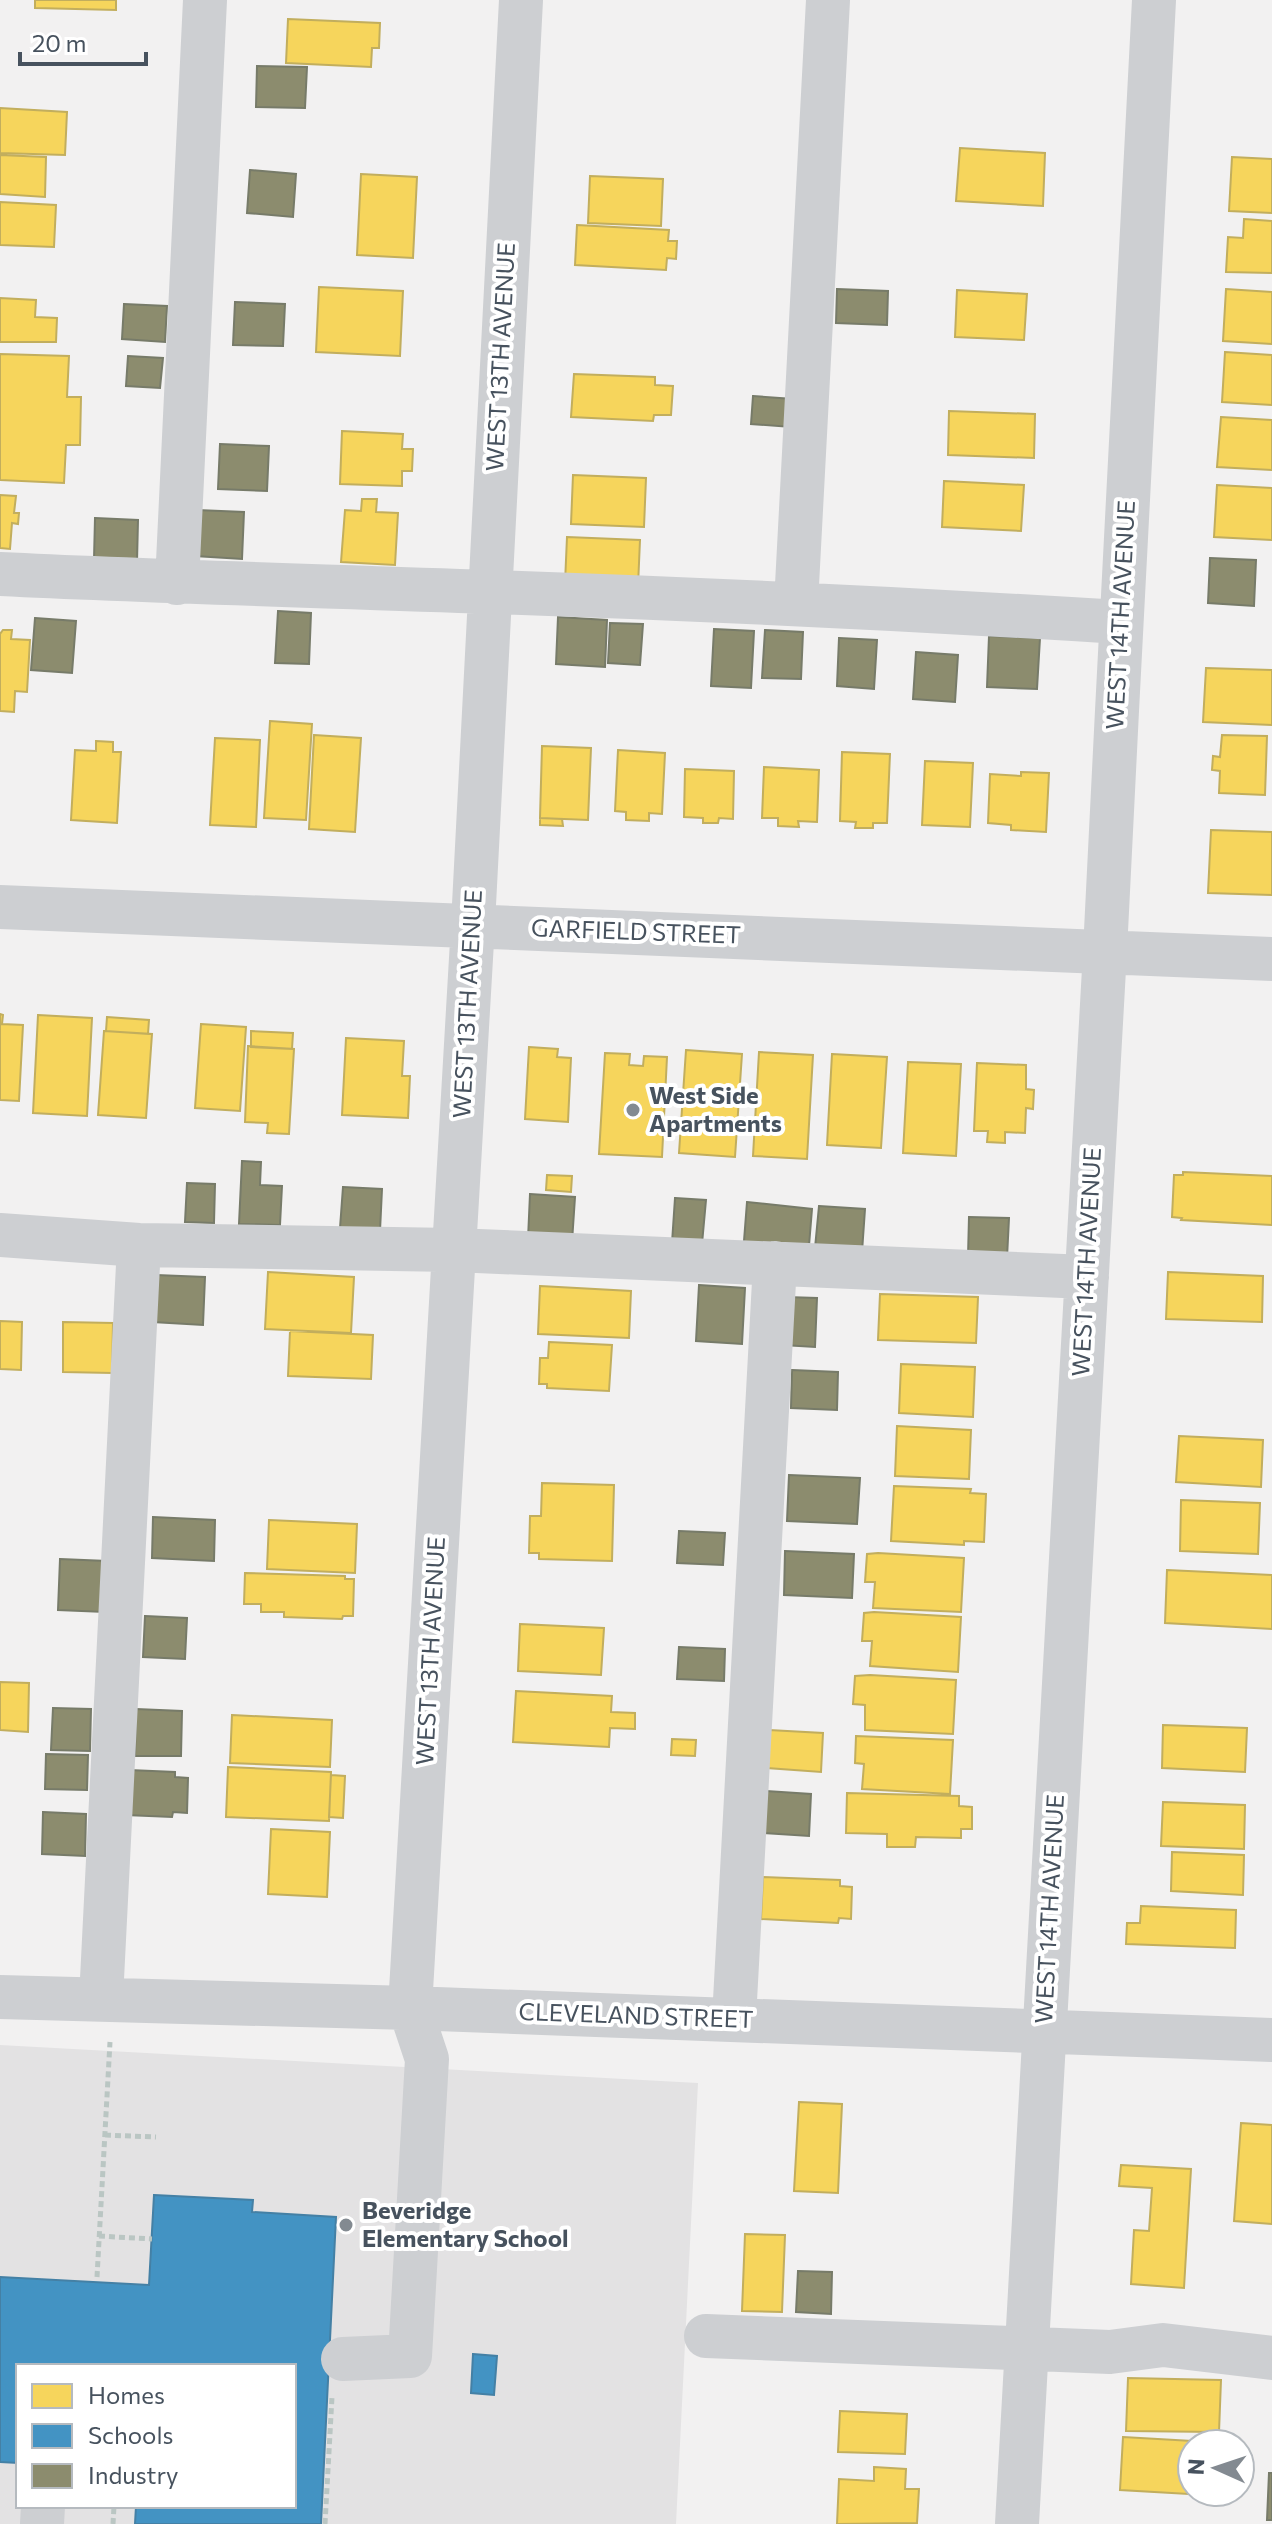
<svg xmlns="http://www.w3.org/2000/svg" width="1272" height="2524" font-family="Commissioner,sans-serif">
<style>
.education{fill:#e3e2e3;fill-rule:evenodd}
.homes{fill:#f6d55c;stroke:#c2ae5d;stroke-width:2}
.schools{fill:#4393c3;stroke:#4480a5;stroke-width:2}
.industry{fill:#8c8c6e;stroke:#777b69;stroke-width:2}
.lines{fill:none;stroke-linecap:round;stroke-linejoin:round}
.path{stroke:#bac6c3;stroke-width:5;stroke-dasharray:6 4;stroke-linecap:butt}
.minor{stroke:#cdcfd2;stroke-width:44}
.poi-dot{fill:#838a91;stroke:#fff;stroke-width:3}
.labels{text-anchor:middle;stroke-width:8;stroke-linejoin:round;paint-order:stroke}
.street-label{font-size:24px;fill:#47525e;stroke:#fff}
.poi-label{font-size:24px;font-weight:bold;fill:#47525e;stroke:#fff;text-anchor:start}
</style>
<rect width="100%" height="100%" fill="#f2f1f1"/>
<path class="education" d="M0,2045L698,2083L676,2524H0ZM18,2366H294V2506H18Z"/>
<path class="homes" d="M35,0H116V10L35,8Z
M288,19L380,23L379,48H372L371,67L286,63Z
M0,108L67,112L65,155L0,153Z
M960,148L1045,153L1043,206L956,201Z
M0,155L46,157L45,197L0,194Z
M1232,157L1272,159V213L1229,211Z
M361,174L417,177L413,258L357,255Z
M590,176L663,179L661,226L588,223Z
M0,202L56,205L54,247L0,245Z
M1244,219L1272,221V273L1226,272L1228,237L1243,238Z
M577,225L669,230L668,241H677L676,259L667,258L666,270L575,265Z
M319,287L403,291L400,356L316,352Z
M1226,289L1272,292V344L1223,341Z
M957,290L1027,294L1024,340L955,337Z
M0,298L36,300L35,317L57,318L56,342H0Z
M1225,352L1272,355V405L1222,402Z
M0,354L69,356L67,397H81L80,445H66L64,483L0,480Z
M574,374L655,377V385L673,386L671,415H654L653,421L571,417Z
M949,411L1035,414L1034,458L948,455Z
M1221,417L1272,420V470L1217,467Z
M342,431L403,434L402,449H413L412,471H402V486L340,484Z
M573,475L646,478L644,527L571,524Z
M944,481L1024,485L1021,531L942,527Z
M1217,485L1272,488V540L1214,537Z
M0,495L16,496L14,513H19L18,524L12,523L10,549L0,548Z
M362,499H377L376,512L398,513L395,565L341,562L345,510L361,511Z
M567,537L640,540L638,586L565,583Z
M3,630H12L11,639L30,640L27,692L15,691L14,712L0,711V634Z
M1206,668L1272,670V725L1203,722Z
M270,721L312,724L306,820L264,818Z
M314,735L361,738L355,832L309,829Z
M1222,735L1267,736L1265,795L1219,793L1220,771L1212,770L1213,756L1220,757Z
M215,738L260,740L256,827L210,825Z
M96,741L113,742V752H121L117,823L71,820L75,750L96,751Z
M542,746L591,748L588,820L540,818Z
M618,750L665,753L662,814L649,813V821L626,820V812L615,811Z
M842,752L890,754L887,823H873V828H855L856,822L840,821Z
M925,761L973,763L970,827L922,825Z
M764,767L819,770L817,822L798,821L799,827L778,826V818H762Z
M685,769L734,771L733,819L719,818L718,823H703V818L684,817Z
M1021,772L1049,773L1046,832L1011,830V825L988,823L990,774L1021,776Z
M540,818L562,819L563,826L540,825Z
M1211,830L1272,832V895L1208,893Z
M0,1014L3,1015L2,1024L23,1025L19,1101L0,1100Z
M38,1015L92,1018L87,1116L33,1113Z
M107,1017L149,1020L148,1034L106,1031Z
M201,1024L246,1027L240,1111L195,1108Z
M104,1031L152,1034L146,1118L98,1115Z
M251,1031L293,1033L292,1049L251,1047Z
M346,1038L404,1041L402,1076H410L408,1118L342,1115Z
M248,1046L294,1049L289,1134L267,1133L268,1123L245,1122Z
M529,1047L558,1049L557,1057L571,1058L568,1122L525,1119Z
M686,1050L742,1054L735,1157L679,1153Z
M759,1052L813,1055L807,1159L753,1156Z
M605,1053L630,1054L629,1065L643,1066L644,1056L667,1057L662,1157L599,1154Z
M832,1054L887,1057L881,1148L827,1145Z
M908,1062L961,1064L956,1156L903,1153Z
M977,1063L1026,1065V1089L1034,1090L1033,1109L1026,1108L1025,1133L1005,1132V1143L987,1142L988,1131H974Z
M1183,1172L1272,1176V1225L1181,1220L1182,1218L1172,1217L1174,1175H1183Z
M547,1175L572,1176L571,1192L546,1190Z
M268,1272L354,1277L351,1333L265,1329Z
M1168,1272L1263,1276L1262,1322L1166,1319Z
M540,1286L631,1291L629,1338L538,1334Z
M880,1294L978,1297L976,1343L878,1340Z
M0,1321L22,1322L21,1370L0,1369Z
M63,1322L113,1323L112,1373L63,1372Z
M290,1331L373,1335L371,1379L288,1376Z
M549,1342L612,1345L609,1391L547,1388V1384H539L540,1358H548Z
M901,1364L975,1367L973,1417L899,1413Z
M897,1426L971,1430L969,1479L895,1476Z
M1179,1436L1263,1440L1261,1487L1176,1482Z
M542,1483L614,1485L612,1561L539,1559V1553H529L530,1516H541Z
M894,1486L971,1489L970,1493L986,1494L984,1542L964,1541V1545L891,1541Z
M1181,1500L1260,1503L1258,1554L1180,1551Z
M269,1520L357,1524L355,1573L267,1569Z
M878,1553L964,1558L961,1612L873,1608L875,1582H865L867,1554Z
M1167,1570L1272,1575V1629L1165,1623Z
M245,1573L345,1576V1579H354L353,1616H343L342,1619L284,1617V1612H261V1604H244Z
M874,1612L961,1617L958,1672L870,1666L872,1641H862L864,1613Z
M520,1624L604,1628L601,1675L518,1671Z
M870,1675L956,1680L953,1734L865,1730V1705L853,1704L855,1676Z
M0,1682L29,1683L28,1732L0,1730Z
M516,1691L612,1696L611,1712L635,1713V1729L610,1728L609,1747L513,1742Z
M232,1715L332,1720L330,1767L230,1763Z
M1163,1725L1247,1728L1245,1772L1162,1768Z
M769,1730L823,1733L821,1772L767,1768Z
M856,1736L953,1740L950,1794L862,1789L864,1764L855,1763Z
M672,1739L696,1740L695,1756L671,1755Z
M228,1767L331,1772L329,1821L226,1817Z
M331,1775L345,1776L343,1818L329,1817Z
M847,1793L959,1796V1806L972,1807V1829H961V1838L916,1837L915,1847H887V1834L846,1833Z
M1163,1802L1245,1805L1244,1849L1161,1846Z
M271,1829L330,1832L327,1897L268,1894Z
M1172,1852L1244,1855L1243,1895L1171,1891Z
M763,1877L840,1880V1886L852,1887L851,1919L839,1918L838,1923L761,1919Z
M1141,1906L1236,1910L1235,1948L1126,1944L1127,1923H1140Z
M799,2102L842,2104L838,2193L794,2191Z
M1241,2123L1272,2125V2224L1234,2221Z
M1121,2165L1191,2169L1184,2288L1131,2284L1134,2230L1149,2231L1152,2188L1119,2186Z
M745,2234L785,2235L782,2312L742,2311Z
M1128,2378L1221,2380L1219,2432L1126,2431Z
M840,2411L907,2414L905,2454L838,2452Z
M1123,2437L1210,2442L1192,2444V2492H1207L1206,2495L1120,2490Z
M874,2467L906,2469L905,2489H919L917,2523L837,2524L839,2479L874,2481Z"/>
<path class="schools" d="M154,2195L253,2200L252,2212L336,2217L321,2524H135L136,2506H294V2366H18V2463L0,2462V2277L149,2285Z
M473,2354L497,2356L494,2395L471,2393Z"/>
<path class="industry" d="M257,66L307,67L305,108L256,107Z
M250,170L296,174L293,217L247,213Z
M837,289L888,291L887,325L836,323Z
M235,302L285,304L283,346L233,345Z
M124,304L167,306L165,342L122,339Z
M128,356L163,358L160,388L126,386Z
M753,396L793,399L791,427L751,424Z
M220,444L269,446L267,491L218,489Z
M197,510L244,512L242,559L195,556Z
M95,518L138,520L137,562L94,559Z
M1210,558L1256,560L1254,606L1208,603Z
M278,611L311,613L309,664L275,663Z
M558,617L607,620L605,667L556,664Z
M35,618L76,621L72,673L31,670Z
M610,623L643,624L640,665L608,663Z
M714,629L754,631L751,688L711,686Z
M765,630L803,632L801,679L762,678Z
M989,636L1040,638L1037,689L987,687Z
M839,638L877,640L874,689L837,686Z
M916,652L958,655L955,702L913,699Z
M242,1161L261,1162L260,1185L282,1186L280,1225L239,1224Z
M187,1183L215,1184L214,1223L185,1222Z
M343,1187L382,1189L380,1231L340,1228Z
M530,1194L575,1197L572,1242L528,1239Z
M675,1198L706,1200L702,1244L672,1243Z
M747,1202L812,1209L808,1258L743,1254Z
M819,1206L865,1209L862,1252L815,1248Z
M969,1217L1009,1218L1007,1258L968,1257Z
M156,1275L205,1277L203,1325L153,1322Z
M699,1285L745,1288L742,1344L696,1341Z
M786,1297L817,1298L815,1347L783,1345Z
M792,1370L838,1372L837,1410L791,1408Z
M789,1475L860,1478L857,1524L787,1521Z
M153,1517L215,1520L214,1561L152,1558Z
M679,1531L725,1533L723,1565L677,1563Z
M785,1551L854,1554L852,1598L784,1595Z
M60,1559L107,1561L105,1612L58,1610Z
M145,1616L187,1618L185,1659L143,1657Z
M679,1647L725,1649L724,1681L677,1679Z
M53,1708L91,1709L90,1751L51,1750Z
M136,1709L182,1711L181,1756H135Z
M46,1754L88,1755L87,1790L45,1789Z
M129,1770L175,1772V1777L188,1778L187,1813L173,1812L172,1817L126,1815Z
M766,1791L811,1794L809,1836L764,1833Z
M43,1812L86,1814L85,1856L42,1854Z
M798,2271L832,2272L831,2314L796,2312Z
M1269,2473H1272V2520H1267Z"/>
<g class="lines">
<path class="path" d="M105,2135L156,2137
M99,2236L152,2239
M97,2277L110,2042
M113,2524L114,2506
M325,2524L332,2397"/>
<path class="minor" d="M0,574C163,582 327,586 490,592C700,599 910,609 1120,622
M177,583L205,0
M796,604L828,0
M0,907L1272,959
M0,1235L139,1245L454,1250L1087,1277
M0,1997L410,2008L1272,2040
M101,1999L139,1245
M734,2019L775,1263
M706,2336L1110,2352L1163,2345L1272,2358
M343,2359L410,2356L427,2059L410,2008L473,924L521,0
M42,2524L43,2506
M1017,2524C1044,2000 1080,1476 1105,951C1121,634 1136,317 1154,0"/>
</g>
<g class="poi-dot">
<circle cx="633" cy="1110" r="8"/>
<circle cx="346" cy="2225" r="8"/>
</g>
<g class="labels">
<g class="street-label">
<text transform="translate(501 357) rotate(-87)" y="8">WEST 13TH AVENUE</text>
<text transform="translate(1121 615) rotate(-87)" y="8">WEST 14TH AVENUE</text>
<text transform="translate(636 932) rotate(2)" y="8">GARFIELD STREET</text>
<text transform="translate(468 1004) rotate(-87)" y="8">WEST 13TH AVENUE</text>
<text transform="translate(1087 1262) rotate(-87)" y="8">WEST 14TH AVENUE</text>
<text transform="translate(431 1651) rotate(-87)" y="8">WEST 13TH AVENUE</text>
<text transform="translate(1050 1909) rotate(-87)" y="8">WEST 14TH AVENUE</text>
<text transform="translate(636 2016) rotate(2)" y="8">CLEVELAND STREET</text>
</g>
<g class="poi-label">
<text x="649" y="1104">West Side<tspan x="649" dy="28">Apartments</tspan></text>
<text x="362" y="2219">Beveridge<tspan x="362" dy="28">Elementary School</tspan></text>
</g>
</g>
<rect x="16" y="2364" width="280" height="144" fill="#ffffff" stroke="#b5babf" stroke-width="2"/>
<rect x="32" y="2384" width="40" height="24" fill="#f6d55c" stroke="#b5babf" stroke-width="2"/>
<text x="88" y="2404" font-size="24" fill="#47525e">Homes</text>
<rect x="32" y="2424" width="40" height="24" fill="#4393c3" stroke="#b5babf" stroke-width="2"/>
<text x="88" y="2444" font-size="24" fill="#47525e">Schools</text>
<rect x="32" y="2464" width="40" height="24" fill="#8c8c6e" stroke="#b5babf" stroke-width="2"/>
<text x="88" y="2484" font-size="24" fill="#47525e">Industry</text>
<g transform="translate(1216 2468) rotate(273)"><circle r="38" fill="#ffffff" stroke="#b5babf" stroke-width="2"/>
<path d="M0-6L14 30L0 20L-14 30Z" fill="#838a91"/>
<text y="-12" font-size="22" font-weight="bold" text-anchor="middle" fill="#47525e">N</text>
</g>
<path d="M20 52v12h126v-12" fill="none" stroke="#47525e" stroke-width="4"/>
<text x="32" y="52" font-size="24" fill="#47525e" stroke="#ffffff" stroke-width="6" paint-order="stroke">20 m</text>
</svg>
